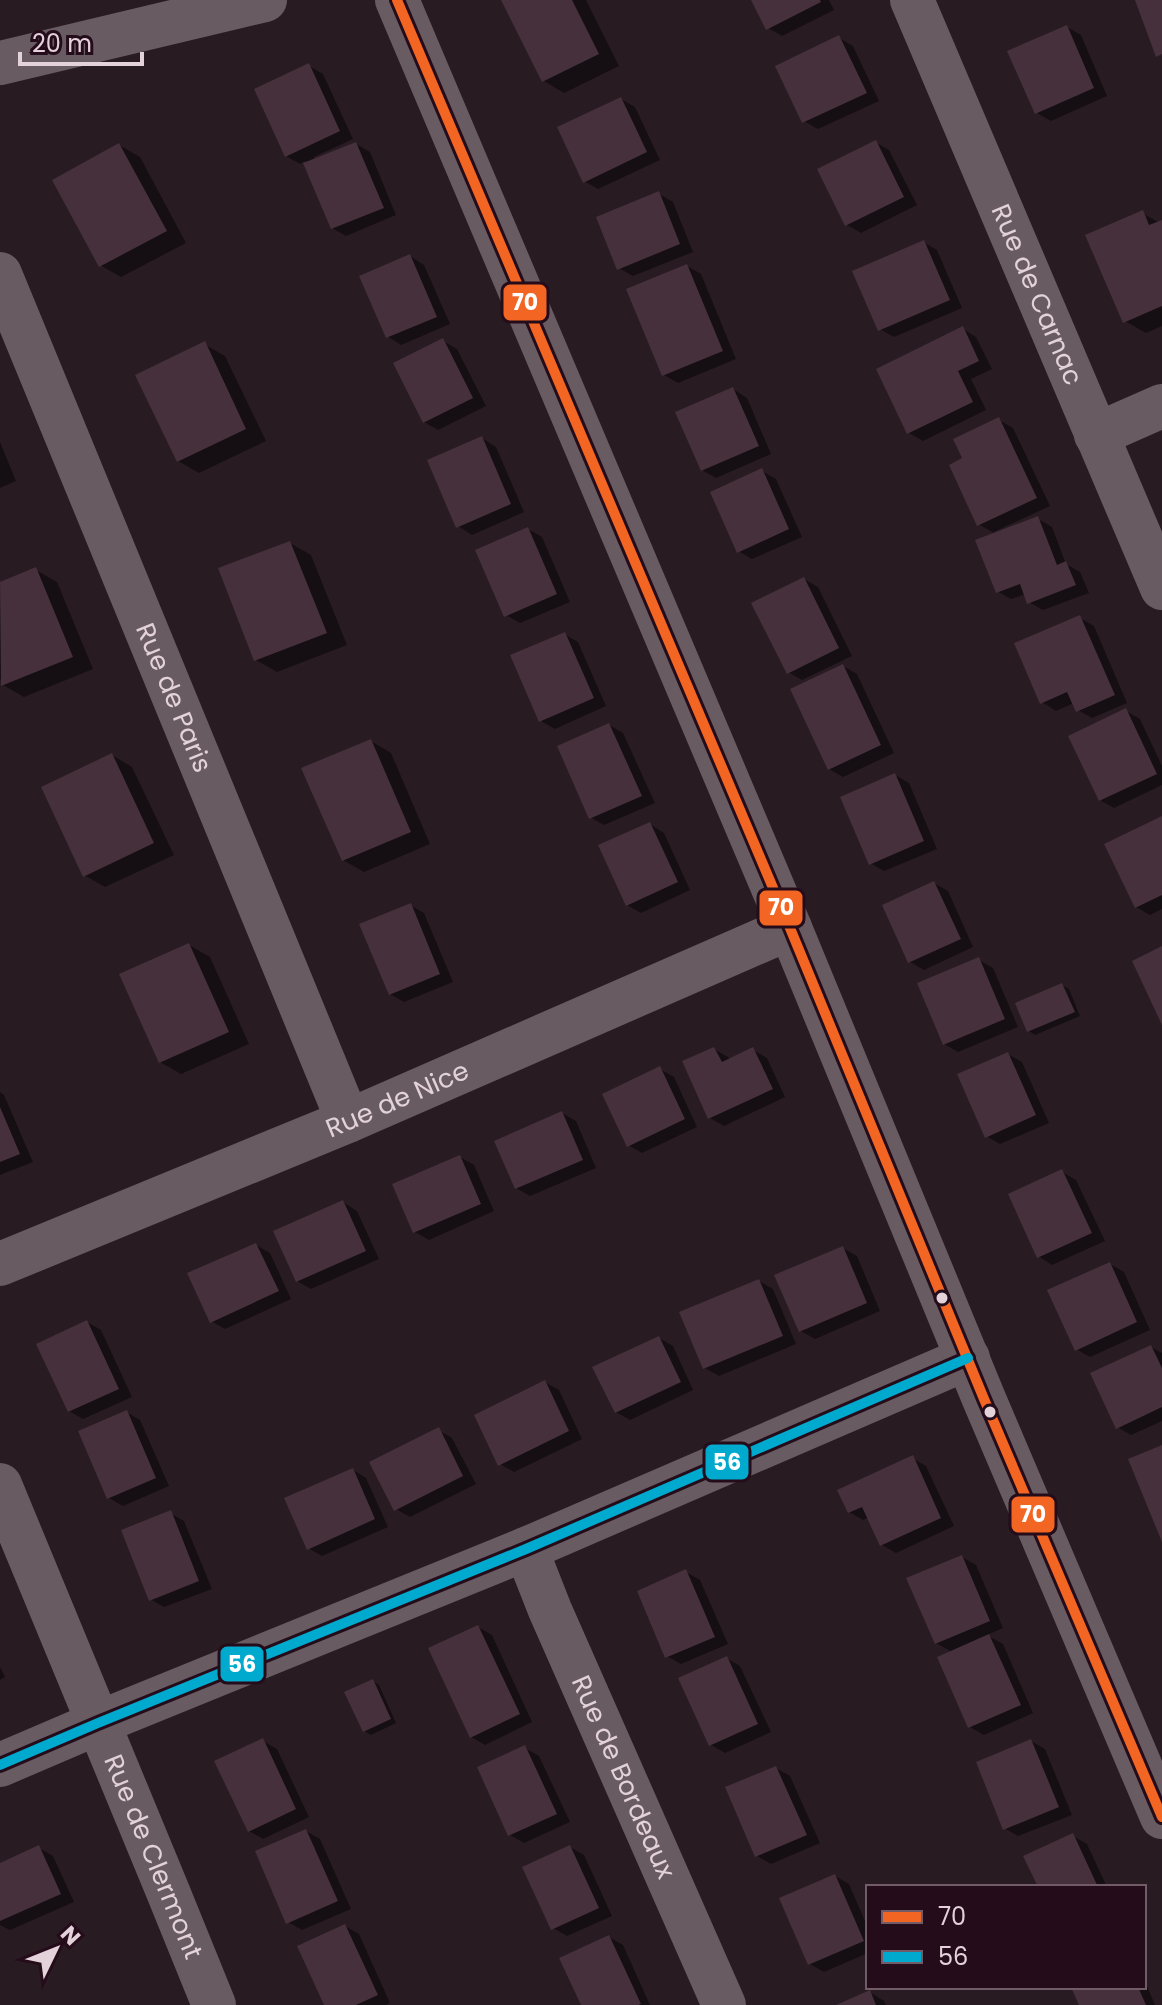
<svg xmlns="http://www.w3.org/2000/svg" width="1162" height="2005" font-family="Poppins,sans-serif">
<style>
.shadow{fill:#0007}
.building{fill:#45303c}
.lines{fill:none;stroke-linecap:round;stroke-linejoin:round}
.minor{stroke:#685b61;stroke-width:44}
.tertiary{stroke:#685b61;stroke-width:44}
.bus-1-casing{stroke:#250c1a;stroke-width:16}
.bus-2-casing{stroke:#250c1a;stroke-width:16}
.bus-1{stroke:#f26522;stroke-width:10}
.bus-2{stroke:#00a9ce;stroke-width:10}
.bus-dot{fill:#e4d2da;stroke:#250c1a;stroke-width:3}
.labels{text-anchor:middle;stroke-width:6;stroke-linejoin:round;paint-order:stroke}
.street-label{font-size:26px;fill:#e4d2da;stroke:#250c1a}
.line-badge{stroke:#250c1a;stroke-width:3}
.badge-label{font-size:22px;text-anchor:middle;font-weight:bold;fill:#fff}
</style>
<rect width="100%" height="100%" fill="#291b22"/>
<path class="shadow" d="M504,0H586L619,66L564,93L544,81Z
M753,0H829L834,10L782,36L768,28Z
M1067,27L1081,35L1107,96L1051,121L1037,113Z
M839,38L853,46L879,101L818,129L804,121Z
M309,66L323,74L353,139L314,157L315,161L356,144L370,152L396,215L346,236L332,228L305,161L300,164L286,156Z
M621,99L635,107L660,160L598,189L584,181Z
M875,142L889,150L917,205L861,233L847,225Z
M119,145L140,157L186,243L121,277L100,265Z
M659,194L673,202L693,252L633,276L619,268Z
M1142,213L1160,223L1162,222V326L1146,333L1125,321Z
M923,242L937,250L962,308L894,337L880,329Z
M410,256L424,265L450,324L401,345L387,336Z
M687,266L701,274L736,359L678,383L664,375Z
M963,329L976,337L992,369L971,379L986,410L923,441L909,433Z
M443,341L457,349L486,406L438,430L424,422Z
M204,344L225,356L266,441L199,473L178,461Z
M733,389L747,398L771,454L716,478L702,470Z
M999,420L1013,428L1050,506L994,532L996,534L978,524L964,459Z
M482,438L496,447L524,512L472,535L458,526Z
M0,442L16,481L0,488Z
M762,471L776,479L802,537L752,559L738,551Z
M1038,519L1052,527L1066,564L1080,572L1089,593L1043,610L1029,602L1026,594L1011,599L997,591Z
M528,529L542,537L570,602L520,623L506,615Z
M290,543L311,555L347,645L277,672L256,660Z
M36,570L57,582L93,669L24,697L3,685L0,678V584Z
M804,579L818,587L852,656L802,680L788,672Z
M1080,618L1094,626L1127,703L1092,718L1078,710L1074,703L1056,711L1042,702Z
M564,634L578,642L606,706L555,729L541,721Z
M843,666L857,674L894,753L843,777L829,769Z
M1126,711L1140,719L1162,766V785L1114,808L1100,800Z
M609,725L623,733L655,803L604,825L590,817Z
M371,741L391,753L430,844L364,872L343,860Z
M112,755L132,767L174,855L105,887L84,875Z
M895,775L909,783L937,849L884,871L870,863Z
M1162,818V909L1150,915L1136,907Z
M650,824L664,833L690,890L641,913L627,905Z
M934,883L948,891L973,947L924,970L910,962Z
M410,905L424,913L453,982L404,1002L390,994Z
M189,945L210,957L249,1044L181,1074L160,1062Z
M979,960L993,968L1018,1027L958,1052L944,1044Z
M1062,985L1069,989L1080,1016L1035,1035L1029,1031Z
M714,1049L728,1057L730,1060L753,1050L767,1058L785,1097L724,1126L710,1118Z
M1008,1054L1022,1062L1049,1123L1000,1144L986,1136Z
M660,1069L674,1077L697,1127L642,1153L628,1145Z
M0,1092L4,1095L33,1162L0,1175Z
M562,1113L576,1121L596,1168L530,1196L516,1188Z
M460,1157L474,1165L494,1211L429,1240L415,1232Z
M1062,1172L1076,1180L1105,1241L1052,1265L1038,1256Z
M343,1202L357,1211L379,1259L311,1289L297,1281Z
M256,1245L270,1253L291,1299L225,1329L211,1321Z
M843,1248L857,1256L880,1311L815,1339L801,1331Z
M1110,1264L1124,1272L1150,1330L1090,1357L1076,1349Z
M759,1281L773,1289L796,1344L719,1376L705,1368Z
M87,1322L101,1330L132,1397L83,1419L69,1411Z
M659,1338L673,1346L693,1390L630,1420L616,1412Z
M1151,1347L1162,1353V1421L1131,1435L1117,1427Z
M545,1382L559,1390L582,1439L514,1472L500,1464Z
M126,1412L140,1420L169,1486L123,1506L109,1498Z
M438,1430L452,1438L476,1484L410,1517L396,1509Z
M912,1458L926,1466L954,1526L896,1553L882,1545L869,1517L863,1520L849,1512Z
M353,1470L366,1478L388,1527L322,1556L308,1548Z
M170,1513L184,1521L212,1589L164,1607L150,1599Z
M962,1557L976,1565L1003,1628L987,1635L1003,1644L1033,1713L984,1735L970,1727L952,1652L936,1643Z
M686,1572L700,1580L728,1644L681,1664L667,1656Z
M478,1627L492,1635L532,1722L485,1745L471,1737Z
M726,1658L740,1666L771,1732L725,1753L711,1745Z
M0,1667L5,1677L0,1680Z
M373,1681L379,1685L396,1723L371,1735L364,1731Z
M263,1741L277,1749L309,1817L263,1839L249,1831Z
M1031,1741L1045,1749L1072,1815L1018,1836L1004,1828Z
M525,1748L539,1756L570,1822L524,1843L510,1835Z
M776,1768L790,1776L820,1843L771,1864L757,1856Z
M306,1831L320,1839L351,1909L302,1930L288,1922Z
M1073,1836L1087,1844L1107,1887H1040Z
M570,1847L584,1855L612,1916L567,1936L553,1928Z
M39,1848L53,1856L74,1902L10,1930L0,1925V1865Z
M835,1876L849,1884L868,1928V1953L824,1972L810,1964Z
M345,1926L359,1934L390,2003L386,2005H327Z
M609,1937L623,1945L650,2005H583Z
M1144,1979L1155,2005H1081L1073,1987H1144Z
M870,1992L884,2001L886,2005H841Z"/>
<path class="building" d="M501,0H572L599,54L542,82Z
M751,0H820L821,2L766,30Z
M1135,0H1162V54L1156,57Z
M1067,25L1094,88L1035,114L1007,51Z
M839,35L867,93L802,123L775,66Z
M309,63L340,131L285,157L254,89Z
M621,97L647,152L583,183L557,127Z
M876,140L904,197L845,226L817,169Z
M356,142L384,208L331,229L303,163Z
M119,143L167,231L99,267L52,180Z
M659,191L680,244L617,270L596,217Z
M1143,210L1149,225L1162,220V306L1123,323L1085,235Z
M924,240L950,300L878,331L852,271Z
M410,254L437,317L386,338L359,276Z
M687,264L723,351L662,376L626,289Z
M963,326L979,361L958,371L973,402L907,434L876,369Z
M443,338L473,398L423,423L393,363Z
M205,341L246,429L177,462L135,375Z
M733,387L759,446L701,471L675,412Z
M999,417L1037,498L977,526L949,465L962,458L953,439Z
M482,436L511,504L456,528L427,460Z
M762,468L789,529L737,553L710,492Z
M1038,516L1057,565L1066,561L1076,585L1027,604L1020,584L996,593L975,540Z
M528,527L557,594L504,617L475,550Z
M290,541L327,633L254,661L218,568Z
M36,567L73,657L1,686L0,582Z
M804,577L839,648L787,674L751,603Z
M1080,615L1115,695L1076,712L1067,692L1040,704L1014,643Z
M565,632L594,698L539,722L510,655Z
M843,664L881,745L828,770L790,689Z
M1126,708L1157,774L1099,801L1068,736Z
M609,723L642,796L589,819L557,746Z
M371,739L411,832L342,861L301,768Z
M112,753L154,843L83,877L41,787Z
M895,773L924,841L869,865L840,797Z
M1162,816V895L1135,908L1104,844Z
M650,822L678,882L626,906L598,845Z
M934,881L961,939L908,963L882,905Z
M411,903L440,974L389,995L359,924Z
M189,943L229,1032L159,1063L119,974Z
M1162,946V1025L1132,961Z
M979,957L1005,1019L943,1045L917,983Z
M1062,983L1075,1012L1027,1032L1015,1003Z
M714,1047L722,1062L753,1047L773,1089L708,1119L682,1061Z
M1008,1052L1036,1115L985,1138L957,1074Z
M660,1066L685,1119L627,1147L602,1094Z
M0,1107L20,1154L0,1162Z
M562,1111L583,1160L515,1189L494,1141Z
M460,1155L481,1204L413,1233L392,1184Z
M1062,1169L1092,1233L1037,1258L1008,1194Z
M343,1200L366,1251L296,1282L273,1231Z
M256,1243L279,1291L210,1323L187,1273Z
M843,1246L867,1303L799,1332L774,1275Z
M1110,1262L1137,1322L1075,1351L1047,1290Z
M759,1279L783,1336L703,1369L679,1312Z
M87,1320L119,1389L68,1412L36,1344Z
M659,1336L681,1382L615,1413L592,1367Z
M1151,1345L1162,1368V1407L1116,1429L1090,1373Z
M545,1380L569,1431L498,1466L474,1415Z
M127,1410L156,1478L107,1499L78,1431Z
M439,1427L463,1476L394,1511L369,1462Z
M1162,1445V1542L1128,1459Z
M913,1455L941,1518L880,1546L862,1507L848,1513L837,1490Z
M353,1468L375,1519L307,1550L284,1498Z
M171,1510L199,1581L149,1601L121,1530Z
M962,1555L990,1621L935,1644L906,1578Z
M686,1569L715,1637L665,1658L637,1591Z
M478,1625L520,1714L470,1738L428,1648Z
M989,1634L1021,1705L968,1728L937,1657Z
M727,1656L758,1724L709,1746L678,1678Z
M373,1679L391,1719L363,1732L344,1692Z
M263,1738L296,1809L248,1832L214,1761Z
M1031,1739L1059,1807L1003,1830L976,1762Z
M525,1745L557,1814L508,1836L477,1767Z
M776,1766L807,1835L755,1857L725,1787Z
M306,1829L338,1901L286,1924L255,1851Z
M1073,1833L1098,1887H1038L1023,1856Z
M39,1845L61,1894L0,1921V1863Z
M570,1845L599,1908L551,1930L522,1867Z
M835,1874L864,1941L808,1965L779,1898Z
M345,1924L378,1995L356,2005H324L297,1946Z
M609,1935L641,2004L638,2005H581L559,1958Z
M1071,1987H1138L1146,2005H1079Z
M870,1990L876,2005H836Z"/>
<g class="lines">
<g class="minor">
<path id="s1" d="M912,0L1162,588"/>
<path d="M0,63L265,0"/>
<path id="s2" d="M0,274L348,1121"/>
<path d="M1096,435L1162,406"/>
<path id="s3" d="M0,1264L348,1121L790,928"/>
<path id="s4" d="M0,1485C71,1658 144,1831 214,2005"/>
<path id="s5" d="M526,1549L550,1610L724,2005"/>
<path d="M0,1765L98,1723L526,1549L968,1358"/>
</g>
<path class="tertiary" d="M397,0L790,928L984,1399L1162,1817"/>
<g class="bus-1-casing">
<path id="bus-1" d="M397,0L790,928L984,1399L1162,1817"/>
</g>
<g class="bus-2-casing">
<path id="bus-2" d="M0,1765L98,1723L526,1549L968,1358"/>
</g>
<use href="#bus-1" class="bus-1"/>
<use href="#bus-2" class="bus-2"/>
</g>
<g class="bus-dot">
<circle cx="942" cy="1298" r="7"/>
<circle cx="990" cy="1412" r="7"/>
</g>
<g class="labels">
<g class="street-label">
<text dy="9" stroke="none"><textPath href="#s1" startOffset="320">Rue de Carnac</textPath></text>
<text dy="9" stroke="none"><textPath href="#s2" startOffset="458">Rue de Paris</textPath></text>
<text dy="9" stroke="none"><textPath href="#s3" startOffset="430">Rue de Nice</textPath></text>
<text dy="9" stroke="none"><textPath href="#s5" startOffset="248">Rue de Bordeaux</textPath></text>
<text dy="9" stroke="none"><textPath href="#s4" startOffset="402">Rue de Clermont</textPath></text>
</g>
</g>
<g class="line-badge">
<rect x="502" y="283" width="46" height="39" rx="8" fill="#f26522"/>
<rect x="758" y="889" width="46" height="38" rx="8" fill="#f26522"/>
<rect x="704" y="1443" width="46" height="38" rx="8" fill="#00a9ce"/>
<rect x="1010" y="1495" width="46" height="39" rx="8" fill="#f26522"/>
<rect x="219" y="1645" width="46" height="38" rx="8" fill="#00a9ce"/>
</g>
<g class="badge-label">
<text x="525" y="310">70</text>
<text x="781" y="915">70</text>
<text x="727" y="1470">56</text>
<text x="1033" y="1522">70</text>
<text x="242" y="1672">56</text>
</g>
<rect x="866" y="1885" width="280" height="104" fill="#250c1a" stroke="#715b67" stroke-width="2"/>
<rect x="882" y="1911" width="40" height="12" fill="#f26522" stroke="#715b67" stroke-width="2"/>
<text x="938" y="1925" font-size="24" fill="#e4d2da">70</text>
<rect x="882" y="1951" width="40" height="12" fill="#00a9ce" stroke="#715b67" stroke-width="2"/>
<text x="938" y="1965" font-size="24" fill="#e4d2da">56</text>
<g transform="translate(56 1949) rotate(47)" stroke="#250c1a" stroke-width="6" paint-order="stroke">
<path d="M0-6L14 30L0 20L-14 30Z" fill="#e4d2da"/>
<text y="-12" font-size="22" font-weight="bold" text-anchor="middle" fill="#e4d2da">N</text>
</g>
<path d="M20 52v12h122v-12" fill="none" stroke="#e4d2da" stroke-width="4"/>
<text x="32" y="52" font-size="24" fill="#e4d2da" stroke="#250c1a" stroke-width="6" paint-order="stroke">20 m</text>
</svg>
